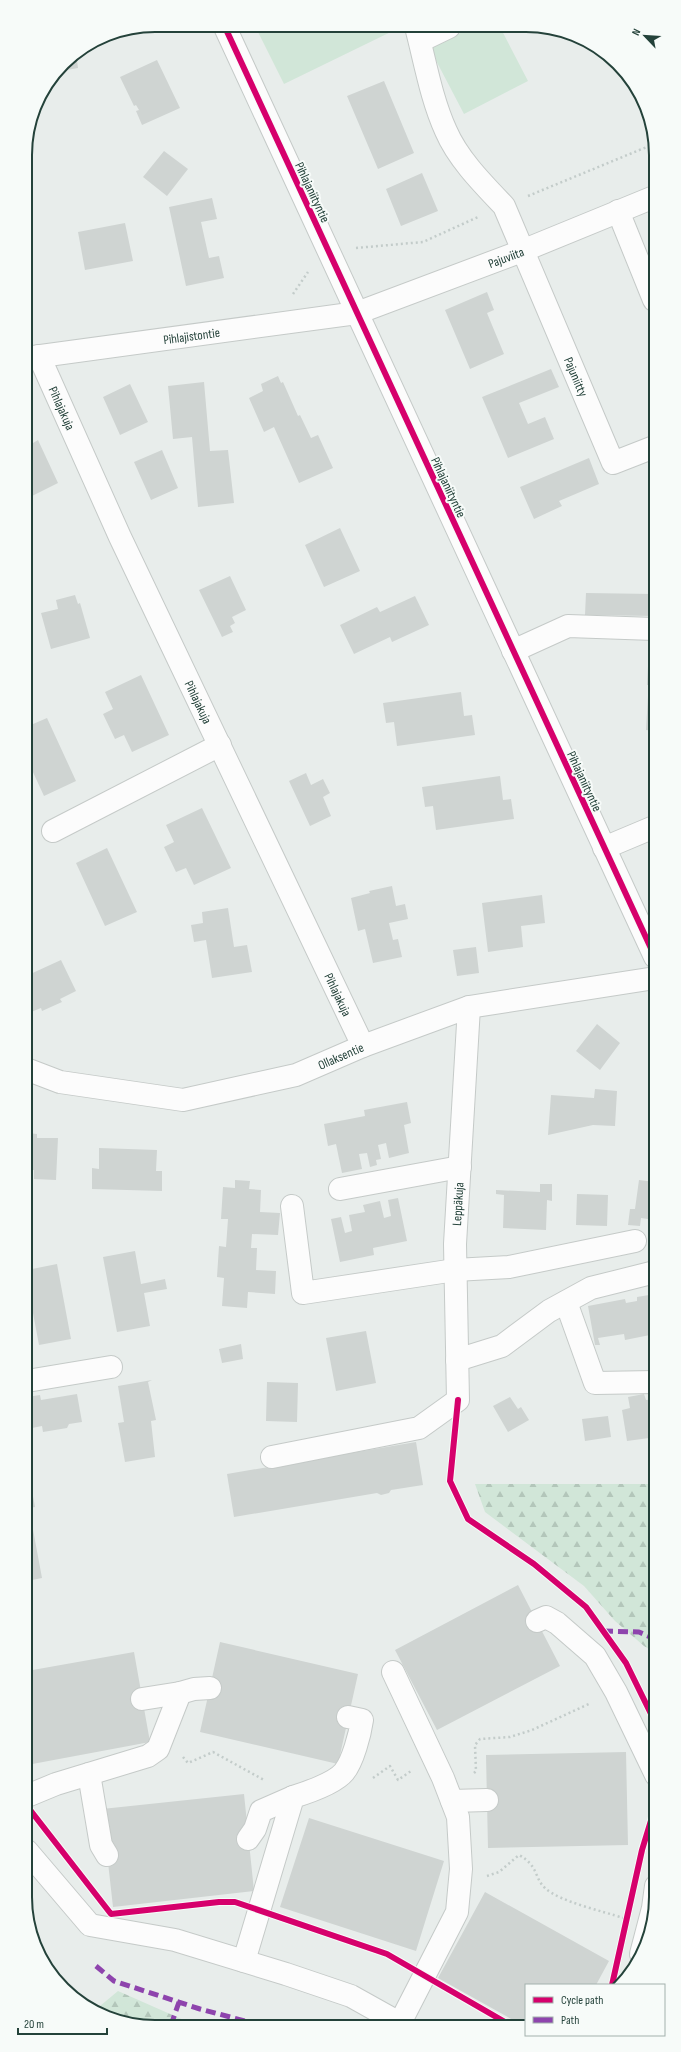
<svg xmlns="http://www.w3.org/2000/svg" width="681" height="2052" font-family="'Sofia Sans Condensed',sans-serif">
<style>
.forest{fill:url(#forest-firs)}
.park{fill:#d1e6d8}
.building{fill:#cfd4d2}
.lines{fill:none;stroke-linecap:round;stroke-linejoin:round}
.minor-casing{stroke:#c5cac8;stroke-width:24}
.path{stroke:#c3ccca;stroke-width:2.5;stroke-dasharray:2 3;stroke-linecap:butt}
.minor{stroke:#fcfcfc;stroke-width:22}
.quiet{stroke:#8e44ad;stroke-width:5;stroke-dasharray:10 5;stroke-linecap:butt}
.cycleway-casing{stroke:#f7fbf9;stroke-width:8}
.cycleway{stroke:#d6006c;stroke-width:6}
.labels{text-anchor:middle;stroke-width:4;stroke-linejoin:round;paint-order:stroke}
.street-label{font-size:13px;fill:#24423a;stroke:#f7fbf9}
.rim{fill:none;stroke:#24423a;stroke-width:2}
</style>
<defs>
<pattern id="forest-firs" width="22" height="20" patternUnits="userSpaceOnUse"><rect width="22" height="20" fill="#d1e6d8"/><path d="M5 1l3.5 6h-7zM16 11l3.5 6h-7z" fill="#b3c6ba"/></pattern>
</defs>
<rect width="100%" height="100%" fill="#e8edeb"/>
<path class="forest" d="M475,1484H655V1653L644,1646L615,1621L584,1586L485,1512Z
M118,1991L195,2025H130L94,2011Z"/>
<path class="park" d="M255,26L401,27L284,84Z
M472,27H500L528,81L464,114L430,49Z"/>
<path class="building" d="M76,53L78,68L61,71L69,58Z
M157,60L180,108L142,125L136,111L139,110L136,105L134,106L120,77Z
M384,81L414,153L378,169L347,96Z
M164,151L188,169L167,196L143,177Z
M422,173L438,211L401,226L386,189Z
M212,198L217,219L201,222L209,258L219,256L224,278L186,286L169,207Z
M125,223L133,261L85,270L78,232Z
M487,292L494,310L487,313L504,354L470,369L445,310Z
M551,369L559,387L519,403L528,424L545,417L554,439L508,458L482,397Z
M278,376L281,383L283,382L298,416L300,415L311,438L318,435L333,468L299,483L274,427L264,432L249,398L263,391L261,384Z
M204,382L210,451L228,450L234,503L198,507L192,437L173,439L168,386Z
M130,384L148,422L120,435L103,397Z
M26,428L33,443L38,440L58,483L26,499Z
M162,450L178,488L151,500L134,462Z
M589,458L599,484L559,501L562,506L534,519L520,487Z
M340,528L360,571L324,587L305,545Z
M230,576L246,610L232,617L235,623L230,626L233,632L222,637L199,590Z
M586,593L654,594V616L585,615Z
M75,595L78,604L80,603L90,638L51,649L41,613L58,609L56,600Z
M415,596L429,625L392,642L390,637L354,654L340,625L377,607L380,612Z
M649,647H654V685H647Z
M141,675L169,735L132,752L124,735L115,739L103,714L113,709L105,692Z
M461,692L464,716L472,715L475,735L397,746L394,722L386,723L383,703Z
M648,696H654V731L646,730Z
M47,718L76,781L44,796L26,757V727Z
M306,773L311,785L323,779L330,793L323,797L331,816L310,826L289,781Z
M500,776L503,800L511,799L514,819L436,830L433,806L425,807L422,787Z
M202,808L231,868L194,885L186,868L176,872L164,847L174,842L166,825Z
M107,848L137,912L105,926L76,863Z
M392,886L396,906L405,904L408,919L389,923L393,940L398,939L402,957L373,963L365,929L358,931L351,898L370,893L369,891Z
M542,895L545,923L521,926L523,947L488,952L482,903Z
M228,908L234,947L247,945L252,972L212,978L206,940L194,942L191,925L203,923L202,912Z
M476,947L479,973L457,976L453,950Z
M61,960L76,991L60,999L62,1002L42,1011L41,1008L26,1014V976Z
M597,1024L620,1043L600,1070L576,1051Z
M595,1089L617,1091L615,1126L593,1125L548,1135L551,1095L594,1098Z
M407,1102L411,1123L404,1125L409,1153L389,1158L386,1143L378,1145L381,1159L376,1160L377,1165L370,1167L367,1153L359,1154L362,1169L342,1173L336,1144L328,1146L324,1124L365,1116L364,1110Z
M27,1133L37,1134V1138H58L56,1180L34,1179V1170H27Z
M99,1148L157,1150L156,1171H162V1191L92,1189V1168L99,1169Z
M235,1180L250,1181L249,1189L261,1190L260,1212L280,1213L278,1235L252,1234L251,1248H257L256,1270L276,1271L275,1294L248,1292L247,1308L222,1306L224,1278L217,1277L219,1246L226,1247L228,1219H221L223,1187L235,1188Z
M639,1180L655,1182V1220L641,1218L640,1226L628,1225L630,1209H635Z
M540,1184H552V1201L547,1200L546,1230L503,1228L504,1195L496,1194V1190L540,1192Z
M577,1194L608,1195L607,1226L576,1225Z
M398,1198L407,1241L373,1248L374,1255L340,1262L331,1219L341,1217L345,1233L352,1231L349,1215L365,1212L363,1205L380,1201L384,1218L391,1216L388,1200Z
M135,1251L141,1284L165,1279L167,1289L144,1293L150,1326L117,1332L103,1257Z
M57,1264L71,1339L39,1345L33,1313L27,1314V1304L31,1303L27,1282V1270Z
M655,1294V1334L625,1340L624,1334L598,1338L600,1345H595L588,1306L625,1299L626,1303L637,1301V1297Z
M366,1331L376,1383L336,1391L326,1338Z
M241,1344L243,1359L222,1363L219,1349Z
M152,1380L148,1382L156,1420L151,1421L155,1457L125,1462L118,1423L124,1422L118,1386Z
M267,1382L298,1383L297,1422L266,1421Z
M77,1394L82,1422L69,1424L67,1428L43,1432L42,1426L27,1429V1397L40,1395L41,1400Z
M644,1394L646,1400L655,1399V1442L649,1438L627,1441L622,1410L630,1408L628,1397Z
M510,1397L518,1409L521,1407L529,1420L508,1432L493,1406Z
M608,1416L611,1437L585,1441L582,1419Z
M416,1442L423,1485L391,1490L389,1493L381,1495L377,1493L234,1517L227,1474Z
M27,1491H32L35,1507L29,1508L42,1578L27,1581Z
M518,1585L560,1666L437,1730L395,1650Z
M220,1642L358,1674L338,1764L200,1732Z
M134,1652L150,1742L27,1765V1671Z
M626,1752L628,1845L488,1848L486,1755Z
M244,1794L254,1891L113,1907L102,1809Z
M309,1818L444,1861L416,1951L280,1907Z
M485,1892L609,1961L596,1985H526V2025H522L438,1978Z"/>
<g class="lines">
<g class="minor-casing">
<g id="minor">
<path d="M224,25L655,957"/>
<path id="s1" d="M416,27C425,61 431,98 446,131C458,159 483,184 504,206L613,463L654,447"/>
<path d="M420,41L449,27"/>
<path d="M618,211L654,300"/>
<path id="s2" d="M39,356L120,537L363,1046"/>
<path id="s3" d="M26,358L357,313L522,251L654,197"/>
<path d="M513,651L568,626L654,629"/>
<path d="M53,831L220,745"/>
<path d="M604,848L654,827"/>
<path id="s4" d="M26,1069L60,1082L183,1100L296,1075L363,1046L469,1007L655,978"/>
<path d="M340,1189L460,1167"/>
<path d="M292,1206L303,1293L455,1270L509,1267L635,1241"/>
<path d="M566,1302L595,1383L655,1382"/>
<path d="M457,1360L502,1346L549,1311L591,1288L655,1272"/>
<path d="M27,1381L111,1367"/>
<path id="s5" d="M272,1457L419,1428L458,1400L455,1244L469,1007"/>
<path d="M537,1621L546,1617L557,1623L595,1656L616,1692L656,1775"/>
<path d="M393,1672L443,1778L458,1817L461,1869L457,1912L400,2023"/>
<path d="M142,1699L180,1693"/>
<path d="M89,1774L101,1845L107,1855"/>
<path d="M27,1796L56,1784L148,1756L158,1749L180,1693L194,1689L210,1688"/>
<path d="M452,1801L487,1800"/>
<path d="M248,1839L255,1829L261,1811L293,1797"/>
<path d="M27,1851L90,1925L175,1940L286,1974L351,1996L403,2025"/>
<path d="M641,1954L653,1908L656,1886"/>
<path d="M244,1961L293,1797C306,1793 335,1783 344,1772C353,1761 360,1734 362,1720L348,1717"/>
</g>
</g>
<path class="path" d="M528,196L654,144
M356,248L423,242L478,217
M293,294L308,272
M183,1757L188,1763L213,1752L264,1780
M474,1773L476,1771L475,1745L480,1739L510,1737L532,1730L591,1703
M373,1778L390,1766L398,1780L411,1771
M487,1876L499,1872L519,1855C539,1866 534,1878 545,1888C560,1902 603,1911 623,1918"/>
<use href="#minor" class="minor"/>
<path class="quiet" d="M603,1631L639,1632L655,1639
M96,1966L114,1981L200,2009L260,2025
M171,2025L179,2002"/>
<g class="cycleway-casing">
<path id="cycleway" d="M224,25L655,957
M458,1400L450,1481L468,1519L534,1564L586,1607L626,1663L656,1724
M27,1806L111,1914L219,1902H235L387,1954L510,2025
M612,1985L642,1850L656,1804"/>
</g>
<use href="#cycleway" class="cycleway"/>
</g>
<g class="labels">
<g class="street-label">
<text transform="translate(313 192) rotate(65)" y="5">Pihlajaniityntie</text>
<text dy="5" stroke="none"><textPath href="#s3" startOffset="493">Pajuviita</textPath></text>
<text dy="5" stroke="none"><textPath href="#s3" startOffset="167">Pihlajistontie</textPath></text>
<text dy="5" stroke="none"><textPath href="#s1" startOffset="389">Pajuniitty</textPath></text>
<text dy="5" stroke="none"><textPath href="#s2" startOffset="57">Pihlajakuja</textPath></text>
<text transform="translate(449 487) rotate(65)" y="5">Pihlajaniityntie</text>
<text dy="5" stroke="none"><textPath href="#s2" startOffset="381">Pihlajakuja</textPath></text>
<text transform="translate(585 781) rotate(65)" y="5">Pihlajaniityntie</text>
<text dy="5" stroke="none"><textPath href="#s2" startOffset="705">Pihlajakuja</textPath></text>
<text dy="5" stroke="none"><textPath href="#s4" startOffset="325">Ollaksentie</textPath></text>
<text dy="5" stroke="none"><textPath href="#s5" startOffset="394">Leppäkuja</textPath></text>
</g>
</g>
<path d="M0 0H681V2052H0ZM155 32H526A123 123 0 0 1 649 155V1897A123 123 0 0 1 526 2020H155A123 123 0 0 1 32 1897V155A123 123 0 0 1 155 32Z" fill="#f7fbf9" fill-rule="evenodd"/>
<path class="rim" d="M155 32H526A123 123 0 0 1 649 155V1897A123 123 0 0 1 526 2020H155A123 123 0 0 1 32 1897V155A123 123 0 0 1 155 32Z"/>
<rect x="525" y="1984" width="140" height="52" fill="#f7fbf9" stroke="#a3b1ad"/>
<rect x="533" y="1997" width="20" height="6" fill="#d6006c" stroke="#a3b1ad"/>
<text x="561" y="2004" font-size="12" fill="#24423a">Cycle path</text>
<rect x="533" y="2017" width="20" height="6" fill="#8e44ad" stroke="#a3b1ad"/>
<text x="561" y="2024" font-size="12" fill="#24423a">Path</text>
<g transform="translate(645 36) rotate(295)" stroke="#f7fbf9" stroke-width="3" paint-order="stroke">
<path d="M0-3L7 15L0 10L-7 15Z" fill="#24423a"/>
<text y="-6" font-size="11" font-weight="bold" text-anchor="middle" fill="#24423a">N</text>
</g>
<path d="M18 2028v6h89v-6" fill="none" stroke="#24423a" stroke-width="2"/>
<text x="24" y="2028" font-size="12" fill="#24423a" stroke="#f7fbf9" stroke-width="3" paint-order="stroke">20 m</text>
</svg>
